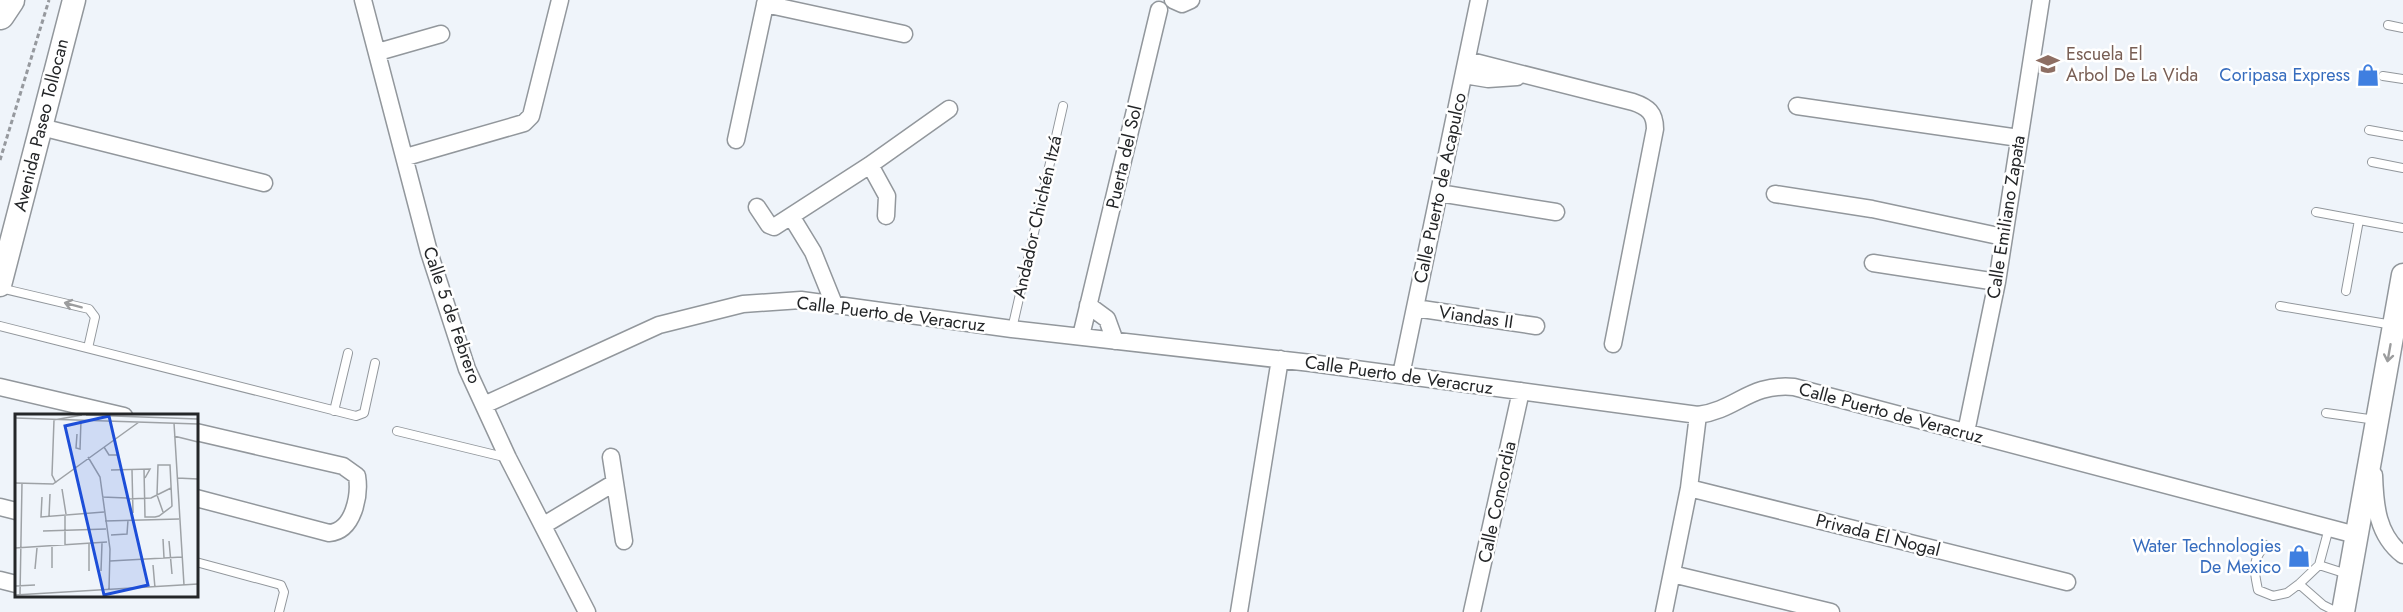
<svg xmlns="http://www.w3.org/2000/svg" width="2403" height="612" font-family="Jost,sans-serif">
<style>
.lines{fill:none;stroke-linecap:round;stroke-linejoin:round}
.lane-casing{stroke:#92979c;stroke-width:10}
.street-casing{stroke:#92979c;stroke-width:19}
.secondary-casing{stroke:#92979c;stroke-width:25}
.highway-casing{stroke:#92979c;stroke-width:31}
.path{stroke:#96999e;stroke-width:3;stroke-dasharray:4.5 3;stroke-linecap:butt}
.lane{stroke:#fff;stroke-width:8}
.street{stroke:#fff;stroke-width:16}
.secondary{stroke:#fff;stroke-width:22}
.highway{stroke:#fff;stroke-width:28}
.oneway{stroke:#9c9d9e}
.labels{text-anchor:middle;stroke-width:5;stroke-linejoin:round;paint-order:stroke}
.education-label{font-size:18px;fill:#785e54;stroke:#fff;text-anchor:start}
.shop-label{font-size:18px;fill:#366cbe;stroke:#fff;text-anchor:end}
.street-label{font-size:18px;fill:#242628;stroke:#fff}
.inset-road{fill:none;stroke:#9ea2a6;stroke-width:1.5}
.view{fill:#1d4ed8;fill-opacity:0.15;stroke:#1d4ed8;stroke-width:3}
.inset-edge{fill:none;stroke:#242628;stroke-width:3}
</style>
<rect width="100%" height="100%" fill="#eff4fa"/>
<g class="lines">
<g class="lane-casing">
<path id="lane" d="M2388,25L2403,28
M2383,76L2403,79
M2369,130L2403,136
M2372,162L2403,168
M2316,212L2403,228
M0,288L89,309L95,317L88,348
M2346,291L2359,220
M2280,306L2393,325
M0,326L356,416L364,413L375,363
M1012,329L1063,106
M334,411L348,353
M2326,413L2376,420
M397,431L508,458
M2265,545C2251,563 2254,569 2258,590L2273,596L2287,593L2299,584L2319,565L2329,528
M196,562L281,585L284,592L279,612
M2319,565L2347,574
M2299,584L2323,605L2337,612"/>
</g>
<g class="street-casing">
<path id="street" d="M363,0L429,252L467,369L508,458L587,612
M1173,0L1182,4L1191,0
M765,4L904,34
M378,52L441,34
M1467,60L1633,102C1648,107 1655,113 1655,129L1613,344
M1464,75L1488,79L1517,77
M1797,106L2019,138
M41,127L264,183
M736,140L766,0
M406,157L524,123L531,116L560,0
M870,165L887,196L886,216
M1439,193L1556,212
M1775,194L1872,209L2003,237
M757,207L769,225L774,227L870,165L949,109
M791,216L813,252L834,304
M1873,263L1997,282
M1088,305L1107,319L1115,341
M1415,308L1536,326
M1081,336L1159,10
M1401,375L1479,0
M0,387L124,416
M484,405L659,325L743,304L801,300L1012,329L1311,363L1698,415C1737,410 1749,383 1794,387L2356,535
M196,432L343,466L357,476C360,495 354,531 329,533L196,498
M1966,432L1997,282L2041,0
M611,457L624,541
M2374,475C2375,505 2377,535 2403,555
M1689,488L2067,582
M0,507L16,511
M544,525L614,483
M1672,574L1831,612
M0,580L16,584
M1239,612L1280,359
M1472,612L1521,391
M1664,612L1689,488L1698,415"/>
</g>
<g class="secondary-casing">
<path id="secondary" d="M0,285L74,0
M2343,612L2403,275"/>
</g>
<g class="highway-casing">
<path id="highway" d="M0,15L10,0"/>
</g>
<path class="path" d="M0,160L49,0"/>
<use href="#lane" class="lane"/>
<use href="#street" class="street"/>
<use href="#secondary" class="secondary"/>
<use href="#highway" class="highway"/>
</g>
<defs><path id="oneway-shaft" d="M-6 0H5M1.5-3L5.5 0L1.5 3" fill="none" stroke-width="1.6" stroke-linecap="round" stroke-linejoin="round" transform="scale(1.5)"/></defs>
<g class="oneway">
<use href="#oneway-shaft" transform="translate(73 305) rotate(-165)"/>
<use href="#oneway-shaft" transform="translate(2389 353) rotate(100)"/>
</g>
<defs>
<g id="school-bare" transform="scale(1.8)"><path d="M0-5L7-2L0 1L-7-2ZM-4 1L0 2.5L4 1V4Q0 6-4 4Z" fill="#8d6e63" stroke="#fff" stroke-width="2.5" paint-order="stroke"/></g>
<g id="shop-bare" transform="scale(1.8)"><path d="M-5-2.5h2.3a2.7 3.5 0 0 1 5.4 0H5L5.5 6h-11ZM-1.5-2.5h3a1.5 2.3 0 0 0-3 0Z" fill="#3f7fe0" stroke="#fff" stroke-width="2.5" paint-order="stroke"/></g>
</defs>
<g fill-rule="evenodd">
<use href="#school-bare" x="2048" y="64"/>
<use href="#shop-bare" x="2368" y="75"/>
<use href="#shop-bare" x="2299" y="556"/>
</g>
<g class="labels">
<g class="education-label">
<text x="2066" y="60">Escuela El<tspan x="2066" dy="21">Arbol De La Vida</tspan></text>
</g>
<g class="shop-label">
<text x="2350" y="81">Coripasa Express</text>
<text x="2281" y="552">Water Technologies<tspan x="2281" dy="21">De Mexico</tspan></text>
</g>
<g class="street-label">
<text transform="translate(41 125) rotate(-76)" y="6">Avenida Paseo Tollocan</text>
<text transform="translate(1124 157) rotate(-77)" y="6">Puerta del Sol</text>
<text transform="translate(1440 188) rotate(-78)" y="6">Calle Puerto de Acapulco</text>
<text transform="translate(1037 217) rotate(-77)" y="6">Andador Chichén Itzá</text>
<text transform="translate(2006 217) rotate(-81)" y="6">Calle Emiliano Zapata</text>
<text transform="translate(891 314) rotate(7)" y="6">Calle Puerto de Veracruz</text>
<text transform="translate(452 315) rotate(71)" y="6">Calle 5 de Febrero</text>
<text transform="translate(1476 317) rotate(8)" y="6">Viandas II</text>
<text transform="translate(1399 375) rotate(8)" y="6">Calle Puerto de Veracruz</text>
<text transform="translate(1891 413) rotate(15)" y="6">Calle Puerto de Veracruz</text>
<text transform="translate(1497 502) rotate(-78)" y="6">Calle Concordia</text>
<text transform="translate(1878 535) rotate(14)" y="6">Privada El Nogal</text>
</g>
</g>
<g transform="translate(15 414)">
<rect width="183" height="183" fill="#eff4fa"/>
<path class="inset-road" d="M71,1L183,5M0,4L183,10M39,6L37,61L41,69M39,6L67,1M159,9L169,171M62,20L61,34L65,35L66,6M159,22L183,28M89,33L94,41H104M73,43L85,63L95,135L94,176M129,55L130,103H140L144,102L156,93L157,92L155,51H143L142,81L148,98M96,56L135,55L130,64M117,56L118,99M162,64L183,65M0,69L38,70L124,8M47,75L51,100M27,83L26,103L89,98M87,83L112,84M112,85L136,84L156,74M34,102L35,80M50,102V131M90,107L164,105M28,117L91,115M96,121L112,120L113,106M148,125L149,144M154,127L157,160M0,134L92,128M95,147L167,143M138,151L140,174M37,154V133M20,155L22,134M74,157V129M86,157L87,129M0,172L20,171M0,181L183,170M5,181L7,69"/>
<path class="view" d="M94,2L133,171L89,181L50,12Z"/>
<rect width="183" height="183" class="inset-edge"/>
</g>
</svg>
